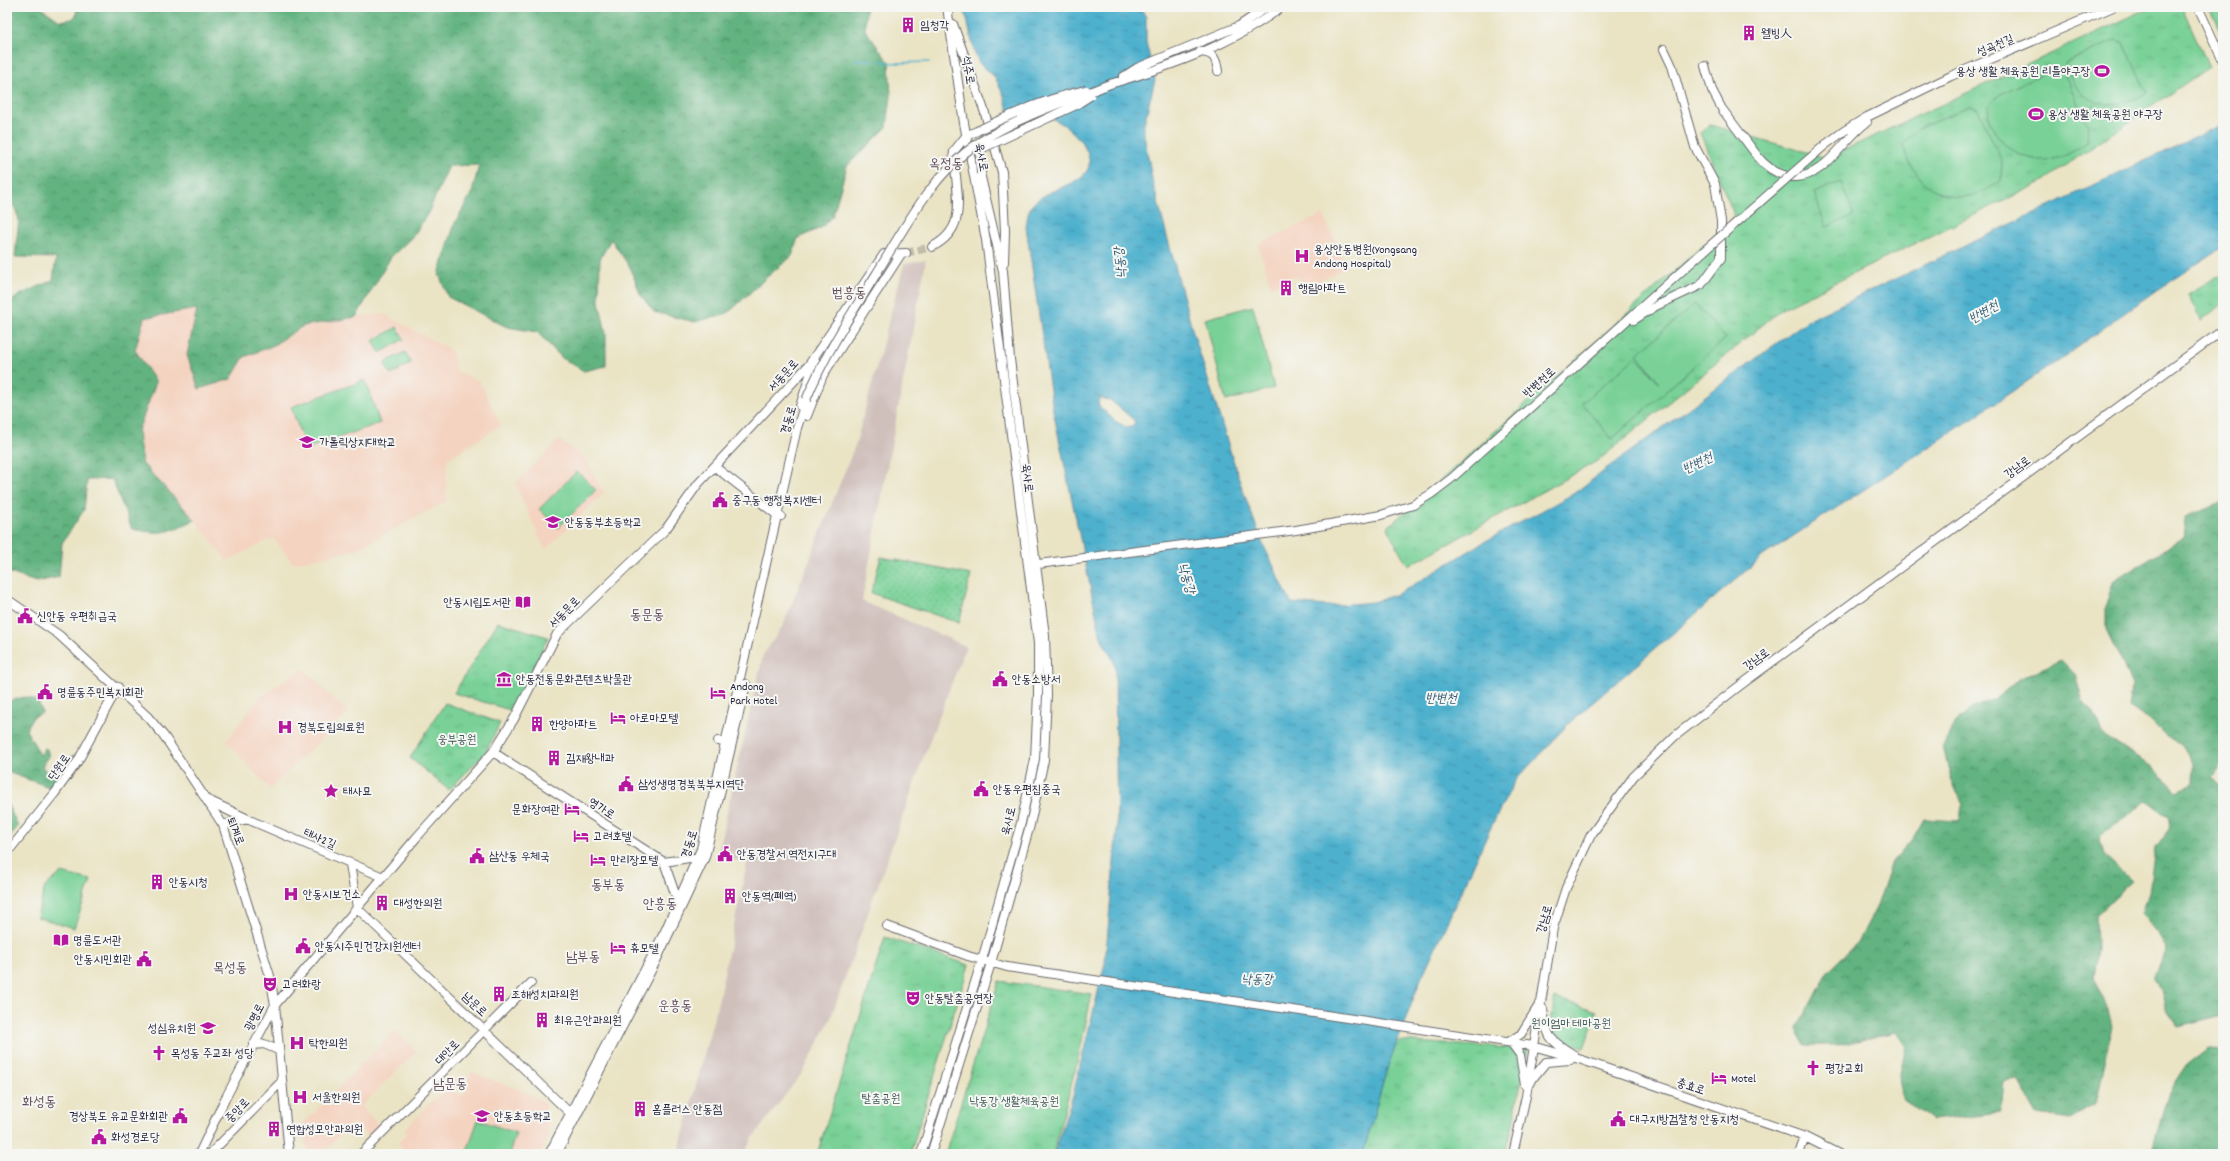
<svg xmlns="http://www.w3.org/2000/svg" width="2230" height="1161" font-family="Dekko,'LXGW WenKai TC','Poor Story',sans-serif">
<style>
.built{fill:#f4d3c0}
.railway{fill:#d0c0bc}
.grass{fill:url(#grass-dots);stroke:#4e7a69}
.forest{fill:url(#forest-crowns);stroke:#426a5e}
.park{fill:url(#park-tufts);stroke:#4e7a69}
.garden{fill:#79d197;stroke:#4e7a69}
.water{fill:url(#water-ripples);stroke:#386984;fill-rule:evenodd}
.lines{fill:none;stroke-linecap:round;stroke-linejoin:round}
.stream{stroke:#4eb0cd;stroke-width:1.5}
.secondary-tunnel{stroke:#c2bda9;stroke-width:8;stroke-dasharray:8 4;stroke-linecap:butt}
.secondary-casing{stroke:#68666b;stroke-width:10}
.primary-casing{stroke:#68666b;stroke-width:11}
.secondary{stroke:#fff;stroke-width:8}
.primary{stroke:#fff;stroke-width:9}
.secondary-bridge-casing{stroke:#68666b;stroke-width:10;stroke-linecap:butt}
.secondary-bridge{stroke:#fff;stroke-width:8}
.labels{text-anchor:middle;stroke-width:4;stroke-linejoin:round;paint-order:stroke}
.poi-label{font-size:12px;fill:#22223b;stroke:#f6f6f2;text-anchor:start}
.street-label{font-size:12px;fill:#22223b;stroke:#f6f6f2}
.park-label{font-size:12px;fill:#3c5757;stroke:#f6f6f2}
.water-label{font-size:13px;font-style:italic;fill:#345b75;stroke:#f6f6f2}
.quarter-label{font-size:14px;fill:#604c5a;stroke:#f6f6f2}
</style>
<defs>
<pattern id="grass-dots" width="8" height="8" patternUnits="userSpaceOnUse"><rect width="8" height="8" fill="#79d197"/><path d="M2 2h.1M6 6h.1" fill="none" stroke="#68b383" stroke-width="1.8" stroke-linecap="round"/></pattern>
<pattern id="forest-crowns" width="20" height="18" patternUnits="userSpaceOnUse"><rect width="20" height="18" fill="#62b380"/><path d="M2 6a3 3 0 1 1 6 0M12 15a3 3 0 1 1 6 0" fill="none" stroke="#50916a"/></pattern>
<pattern id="park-tufts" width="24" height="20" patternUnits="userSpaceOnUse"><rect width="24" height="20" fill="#79d197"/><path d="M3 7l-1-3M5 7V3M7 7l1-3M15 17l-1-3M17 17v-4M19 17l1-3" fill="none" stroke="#68b383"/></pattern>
<pattern id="water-ripples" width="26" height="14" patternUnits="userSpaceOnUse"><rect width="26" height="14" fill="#4eb0cd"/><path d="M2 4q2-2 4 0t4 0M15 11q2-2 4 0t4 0" fill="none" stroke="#408fa8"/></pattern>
</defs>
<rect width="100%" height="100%" fill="#f6f6f2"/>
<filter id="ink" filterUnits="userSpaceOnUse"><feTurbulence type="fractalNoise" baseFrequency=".025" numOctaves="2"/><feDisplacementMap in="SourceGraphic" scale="8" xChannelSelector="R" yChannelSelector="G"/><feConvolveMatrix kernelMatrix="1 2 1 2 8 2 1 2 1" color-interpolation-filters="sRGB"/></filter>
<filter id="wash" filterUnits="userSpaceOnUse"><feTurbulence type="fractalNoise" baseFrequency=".012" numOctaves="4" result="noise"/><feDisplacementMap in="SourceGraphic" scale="16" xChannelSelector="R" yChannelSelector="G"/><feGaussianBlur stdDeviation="0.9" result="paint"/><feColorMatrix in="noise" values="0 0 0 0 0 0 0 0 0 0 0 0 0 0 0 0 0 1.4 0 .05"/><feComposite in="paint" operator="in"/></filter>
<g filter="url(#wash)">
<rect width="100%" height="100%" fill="#eae4c5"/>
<path class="built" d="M1323,214L1347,267L1303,288L1297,276L1271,287L1258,244Z
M198,308L187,355L231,379L244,357L272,346L291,329L356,317L384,314L452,351L456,371L480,381L501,426L447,459L446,501L355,550L293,563L273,538L227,561L195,520L142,463L138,431L156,382L135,350L144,318Z
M559,440L584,457L604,493L545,550L515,484Z
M303,668L348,713L270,789L226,741L260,697Z
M395,1030L416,1051L361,1107L381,1127L370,1138L353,1122L322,1154H308L302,1125Z
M471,1072L523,1091L544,1102L549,1136L540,1154H406L398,1142L407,1134L404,1129L445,1089L463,1096Z"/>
<path class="railway" d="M926,260L862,601L966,646L925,753L830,1020L805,1069L752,1139L744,1154H678L718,1002L747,863L717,856L763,655L783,626L856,443L904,264Z"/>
<path class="grass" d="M881,557L971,575L959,623L871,593Z"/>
<path class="forest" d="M7,7H40L60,21L72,19L77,14L75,7H866L865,30L889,62L891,96L887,127L847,166L833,215L821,228L798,238L792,256L767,277L728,313L695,322L654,312L640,294L631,269L611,239L600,259L599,301L606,333V366L584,371L562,358L537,332L507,327L448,297L439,274L455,223L472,192L479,165L449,166L428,213L414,235L391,257L356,317L303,326L272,346L244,357L231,379L199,389L187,355L197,309L144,318L135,350L156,382L138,431L142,463L195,520C166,533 164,535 132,529L112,479L87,480L84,510L62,543L59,577L36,582L7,572V304L20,295L53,280L56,258L15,257L19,219L9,194L7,195Z
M2223,501V763L2213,777L2223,788V1015L2178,1026L2168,1012L2162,991L2153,979L2158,966L2167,951L2159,936L2142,914L2149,892L2155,848L2169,829L2170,817L2147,801L2099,836L2104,855L2132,881L2096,915L2097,950L2093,978L2106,1005L2113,1026L2096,1104L2070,1119L2037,1114L2018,1080L2004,1082L2001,1112L1932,1120L1902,1099L1900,1074L1906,1047L1896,1032L1839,1045H1805L1798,1028L1827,972L1858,942L1877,906L1892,862L1913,838L1924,819L1960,821L1962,805L1951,778L1943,747L1955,722L1971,709L1996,698L2023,677L2061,660L2075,674L2083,701L2095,717L2102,734L2137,758L2154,768L2176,791L2193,784L2194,765L2183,746L2165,736L2149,720L2128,707L2132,684L2106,629V604L2114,581L2186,536L2184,517Z
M25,697C37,699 40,702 42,713L33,717L26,730L41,756L44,748L47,749L49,757L42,766L47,773L76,754L52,788L7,772V701Z
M7,803L18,826L7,841Z
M2208,1048L2223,1052V1154H2151L2169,1091L2186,1065Z"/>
<path class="park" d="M2151,7H2182L2209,67L2042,182L1783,308L1599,460L1408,566L1387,528L1735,217L1700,133L1710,125L1827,158Z
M2209,7H2223V39Z
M2223,273V303L2201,321L2188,294Z
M498,622L548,637L513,711L454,693Z
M445,703L500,723L486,752L449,790L410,758Z
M885,937L969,965L910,1154H817Z
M999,981L1092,994L1079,1055L1054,1150L1052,1154H945Z
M1555,998L1597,1011L1584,1048L1567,1043L1554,1036L1550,1025Z
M1397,1041L1528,1049L1511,1133L1503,1154H1363L1386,1072Z"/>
<path class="garden" d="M2116,40L2124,43L2147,93C2107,113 2081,108 2065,63Z
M2053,69L2063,71L2088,126L2087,142C2077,149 2067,156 2054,159C2028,165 1999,146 1990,122C1989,117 1988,111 1988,106L1999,95Z
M1969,106L1978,109L2002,162L2001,181C1993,186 1983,192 1974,195C1939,205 1910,176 1903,144L1916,130Z
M1841,182L1854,216L1826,227L1814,193Z
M1695,304L1726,338L1612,439L1582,403L1636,357L1660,383L1637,354Z
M1253,306L1274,388L1226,401L1205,319Z
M397,327L404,339L380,353L373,341Z
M405,352L411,363L391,375L384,363Z
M365,380L380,423L306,449L291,407Z
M577,471L596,490L558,528L539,509Z
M61,873L91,880L74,928L37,917L45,887Z
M478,1120L516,1133L509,1154H466Z"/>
<path class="water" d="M964,7H1140L1146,17V42L1155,80L1144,124V135L1153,184L1192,329L1241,485L1262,542L1291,603L1327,606L1374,602L1400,593L1484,542L1573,494L1808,320L2223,124V247L2155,291L2062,358L1958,428L1763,556L1569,723L1515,781L1492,825L1420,981L1386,1072L1363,1154H1054L1073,1095L1105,963L1117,828L1115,667C1113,655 1103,646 1100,633L1053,410L1026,227C1027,222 1027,216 1029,211C1036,189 1084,187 1089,166C1093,148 1065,120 1048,118C1039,117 1027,122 1018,124L1011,120L1004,96L995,77L980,64L975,54ZM1099,398L1110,400L1134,420L1135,425L1128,428L1115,421L1098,405Z"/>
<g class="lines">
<path class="stream" d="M855,60H874
M880,61L894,63L929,62"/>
</g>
</g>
<g filter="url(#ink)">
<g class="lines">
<path class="secondary-tunnel" d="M906,253L932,247"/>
<g class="secondary-casing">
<path id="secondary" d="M2198,7L2223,61
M953,24L984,110L1002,172L1005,231L1004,262
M1200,52C1214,53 1216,58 1218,71
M1705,66L1712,90L1722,109L1758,157C1767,168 1777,175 1792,177C1825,179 1842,140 1867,122
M1123,77L1137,68L1239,26L1267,7
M1110,84C1168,67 1233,45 1281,7
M1825,145L1844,131L1867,117L1951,76L2113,7
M932,247C963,231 959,207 956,176C955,167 952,160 954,151L966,136L977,131
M1634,320L1656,306L1701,285L1721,258V221L1715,184L1695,147L1672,66L1664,49
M800,406L815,360
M807,416L823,375L901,254
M715,467L777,515L781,516
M1031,565L1296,530L1381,515L1413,505L1431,494L1452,478L1704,251
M7,599L59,635L148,717L164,736L223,825L270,976L275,1005L289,1154
M718,741L732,743
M493,752L664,862L702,856
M223,825L247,819L383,877
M7,853L55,793L78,761L118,687
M664,862L678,902
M350,864L357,908
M357,908L574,1117
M887,926L968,956L1007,967L1533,1046L1582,1060L1805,1137L1839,1154
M1543,1009C1547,1039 1549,1039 1574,1055
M1510,1041L1520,1055L1525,1085
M1510,1041L1521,1034L1539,1005
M253,1045L264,1044L278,1050
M1530,1084L1533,1078L1546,1062L1570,1060
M199,1154L225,1099L275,1005L416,838L493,752L514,719L557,634L666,529L698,484L808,366L884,254L906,253
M210,1154L281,1082
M361,1154L531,983
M549,1154L665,931L701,849L797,428L806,400
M557,1154L655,963L705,857L746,684
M921,1154L982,960L1021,823L1035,759L1038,694V643L986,240L964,123L947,7
M931,1154L991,963L1030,825L1044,760L1047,695L1045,636L1010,359L1003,271L979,169
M1513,1154L1526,1096L1553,928L1566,888L1591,835L1633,777L1675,736L1738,687L2223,330
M1799,1154L1805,1137"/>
</g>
<g class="primary-casing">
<path id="primary" d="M209,801L247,819"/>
</g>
<use href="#secondary" class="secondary"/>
<use href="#primary" class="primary"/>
<g class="secondary-bridge-casing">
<path id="secondary-bridge" d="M977,131C1011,114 1048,98 1086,90
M981,174L980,153L983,148L1076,105L1090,96
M1704,251L1825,145
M806,400C824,356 850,316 875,276C904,229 931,175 978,143C1018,117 1065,102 1110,84"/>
</g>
<use href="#secondary-bridge" class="secondary-bridge"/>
</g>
</g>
<defs>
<g id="building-bare" transform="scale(1.2)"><path d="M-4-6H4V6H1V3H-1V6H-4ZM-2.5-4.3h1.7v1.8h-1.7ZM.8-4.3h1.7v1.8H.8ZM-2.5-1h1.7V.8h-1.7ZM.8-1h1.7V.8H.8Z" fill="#b5179e" stroke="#f6f6f2" stroke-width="2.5" paint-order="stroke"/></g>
<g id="stadium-bare" transform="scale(1.2)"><path d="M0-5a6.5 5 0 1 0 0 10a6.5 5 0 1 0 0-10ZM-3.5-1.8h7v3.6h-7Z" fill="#b5179e" stroke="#f6f6f2" stroke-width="2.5" paint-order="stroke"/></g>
<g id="hospital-bare" transform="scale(1.2)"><path d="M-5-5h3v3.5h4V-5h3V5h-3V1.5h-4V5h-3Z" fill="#b5179e" stroke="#f6f6f2" stroke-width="2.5" paint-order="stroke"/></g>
<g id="university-bare" transform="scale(1.2)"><path d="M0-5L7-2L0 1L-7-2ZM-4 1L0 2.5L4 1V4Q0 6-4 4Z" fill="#b5179e" stroke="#f6f6f2" stroke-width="2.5" paint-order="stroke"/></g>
<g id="civic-bare" transform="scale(1.2)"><path d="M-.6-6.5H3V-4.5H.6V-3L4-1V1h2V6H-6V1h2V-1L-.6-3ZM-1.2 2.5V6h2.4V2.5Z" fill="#b5179e" stroke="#f6f6f2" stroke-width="2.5" paint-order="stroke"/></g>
<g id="school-bare" transform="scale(1.2)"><path d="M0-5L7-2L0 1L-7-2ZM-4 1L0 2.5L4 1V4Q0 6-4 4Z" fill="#b5179e" stroke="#f6f6f2" stroke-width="2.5" paint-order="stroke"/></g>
<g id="library-bare" transform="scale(1.2)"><path d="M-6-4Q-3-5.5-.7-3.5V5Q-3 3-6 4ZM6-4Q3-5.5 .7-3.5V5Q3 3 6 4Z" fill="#b5179e" stroke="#f6f6f2" stroke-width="2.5" paint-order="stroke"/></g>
<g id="museum-bare" transform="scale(1.2)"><path d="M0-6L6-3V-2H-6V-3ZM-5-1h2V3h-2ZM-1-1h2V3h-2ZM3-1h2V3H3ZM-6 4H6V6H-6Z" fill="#b5179e" stroke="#f6f6f2" stroke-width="2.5" paint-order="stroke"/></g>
<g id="hotel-bare" transform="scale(1.2)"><path d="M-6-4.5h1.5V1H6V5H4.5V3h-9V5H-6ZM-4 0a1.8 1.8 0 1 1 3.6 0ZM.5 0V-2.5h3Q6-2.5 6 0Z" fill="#b5179e" stroke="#f6f6f2" stroke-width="2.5" paint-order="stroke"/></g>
<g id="sight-bare" transform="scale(1.2)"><path d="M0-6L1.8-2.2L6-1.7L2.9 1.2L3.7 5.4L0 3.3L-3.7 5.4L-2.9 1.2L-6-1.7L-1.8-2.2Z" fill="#b5179e" stroke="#f6f6f2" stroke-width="2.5" paint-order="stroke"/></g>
<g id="theatre-bare" transform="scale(1.2)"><path d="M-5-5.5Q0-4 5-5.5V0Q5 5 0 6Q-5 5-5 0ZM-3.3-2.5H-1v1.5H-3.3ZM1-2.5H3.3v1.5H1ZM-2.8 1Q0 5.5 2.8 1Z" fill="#b5179e" stroke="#f6f6f2" stroke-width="2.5" paint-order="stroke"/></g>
<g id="church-bare" transform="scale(1.2)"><path d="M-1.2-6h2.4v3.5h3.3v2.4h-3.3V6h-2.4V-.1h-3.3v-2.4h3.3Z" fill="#b5179e" stroke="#f6f6f2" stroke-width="2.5" paint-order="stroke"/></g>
</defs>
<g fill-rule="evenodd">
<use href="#building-bare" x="908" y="25"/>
<use href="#building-bare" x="1749" y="33"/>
<use href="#stadium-bare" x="2102" y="71"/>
<use href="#stadium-bare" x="2036" y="114"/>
<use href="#hospital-bare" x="1302" y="256"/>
<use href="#building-bare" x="1286" y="288"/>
<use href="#university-bare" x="307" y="442"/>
<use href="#civic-bare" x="720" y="500"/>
<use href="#school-bare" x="553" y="522"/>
<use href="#library-bare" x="523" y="602"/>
<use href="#civic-bare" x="25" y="616"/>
<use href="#museum-bare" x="504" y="679"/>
<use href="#civic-bare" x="1000" y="679"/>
<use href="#civic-bare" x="45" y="692"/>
<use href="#hotel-bare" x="718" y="693"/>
<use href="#hotel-bare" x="618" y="718"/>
<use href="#building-bare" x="537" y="724"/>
<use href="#hospital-bare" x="285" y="727"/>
<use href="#building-bare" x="554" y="758"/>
<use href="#civic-bare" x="626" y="784"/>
<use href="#civic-bare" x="981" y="789"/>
<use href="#sight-bare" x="331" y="791"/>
<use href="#hotel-bare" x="572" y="809"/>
<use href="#hotel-bare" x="581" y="836"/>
<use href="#civic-bare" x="725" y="854"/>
<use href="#civic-bare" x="477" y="856"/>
<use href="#hotel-bare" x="598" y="860"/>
<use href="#building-bare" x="157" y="882"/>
<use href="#hospital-bare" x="291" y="894"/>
<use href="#building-bare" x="730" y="896"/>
<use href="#building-bare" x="382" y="903"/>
<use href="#library-bare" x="61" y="940"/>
<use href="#civic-bare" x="303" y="946"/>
<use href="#hotel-bare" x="618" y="948"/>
<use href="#civic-bare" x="144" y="959"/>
<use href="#theatre-bare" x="270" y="984"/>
<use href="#building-bare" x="499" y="994"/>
<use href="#theatre-bare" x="913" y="998"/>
<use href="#building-bare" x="542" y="1020"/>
<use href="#school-bare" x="208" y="1028"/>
<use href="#hospital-bare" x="297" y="1043"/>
<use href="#church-bare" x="159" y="1053"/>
<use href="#church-bare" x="1813" y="1068"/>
<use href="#hotel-bare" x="1719" y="1078"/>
<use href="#hospital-bare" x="300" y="1097"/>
<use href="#building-bare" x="640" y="1109"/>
<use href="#civic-bare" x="180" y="1116"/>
<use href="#school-bare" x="482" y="1116"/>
<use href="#civic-bare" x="1618" y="1119"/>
<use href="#building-bare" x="274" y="1129"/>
<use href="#civic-bare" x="99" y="1137"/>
</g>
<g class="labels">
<g class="poi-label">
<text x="920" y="29">임청각</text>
<text x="1761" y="37">웰빙人</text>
<text x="2090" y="75" text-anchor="end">용상 생활 체육공원 리틀야구장</text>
<text x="2048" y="118">용상 생활 체육공원 야구장</text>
<text x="1314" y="253">용상안동병원(Yongsang<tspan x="1314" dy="14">Andong Hospital)</tspan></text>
<text x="1298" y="292">행림아파트</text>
<text x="319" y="446">가톨릭상지대학교</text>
<text x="732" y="504">중구동 행정복지센터</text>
<text x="565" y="526">안동동부초등학교</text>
<text x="511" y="606" text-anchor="end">안동시립도서관</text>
<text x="37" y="620">신안동 우편취급국</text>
<text x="516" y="683">안동전통문화콘텐츠박물관</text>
<text x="1012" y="683">안동소방서</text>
<text x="730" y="690">Andong<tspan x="730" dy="14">Park Hotel</tspan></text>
<text x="57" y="696">명륜동주민복지회관</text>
<text x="630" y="722">아로마모텔</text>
<text x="549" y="728">한양아파트</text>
<text x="297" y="731">경북도립의료원</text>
<text x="566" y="762">김재왕내과</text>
<text x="638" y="788">삼성생명경북북부지역단</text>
<text x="993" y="793">안동우편집중국</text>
<text x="343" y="795">태사묘</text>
<text x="560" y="813" text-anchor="end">문화장여관</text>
<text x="593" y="840">고려호텔</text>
<text x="737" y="858">안동경찰서 역전지구대</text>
<text x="489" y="860">삼산동 우체국</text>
<text x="610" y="864">만리장모텔</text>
<text x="169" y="886">안동시청</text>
<text x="303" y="898">안동시보건소</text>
<text x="742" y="900">안동역(폐역)</text>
<text x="394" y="907">대성한의원</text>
<text x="73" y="944">명륜도서관</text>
<text x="315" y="950">안동시주민건강지원센터</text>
<text x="630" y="952">휴모텔</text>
<text x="132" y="963" text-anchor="end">안동시민회관</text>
<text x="282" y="988">고려화랑</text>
<text x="511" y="998">조해성치과의원</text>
<text x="925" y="1002">안동탈춤공연장</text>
<text x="554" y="1024">최유근안과의원</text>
<text x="196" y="1032" text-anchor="end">성심유치원</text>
<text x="309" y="1047">탁한의원</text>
<text x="171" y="1057">목성동 주교좌 성당</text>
<text x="1825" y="1072">평강교회</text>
<text x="1731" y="1082">Motel</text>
<text x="312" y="1101">서울한의원</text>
<text x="652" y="1113">홈플러스 안동점</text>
<text x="168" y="1120" text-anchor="end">경상북도 유교문화회관</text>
<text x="494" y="1120">안동초등학교</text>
<text x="1630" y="1123">대구지방검찰청 안동지청</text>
<text x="286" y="1133">연합성모안과의원</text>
<text x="111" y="1141">화성경로당</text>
</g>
<g class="street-label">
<text transform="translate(1995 45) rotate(-23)" y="4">성곡천길</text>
<text transform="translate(969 70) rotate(82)" y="4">석주로</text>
<text transform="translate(982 157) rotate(80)" y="4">육사로</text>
<text transform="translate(783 375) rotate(-48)" y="4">서동문로</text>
<text transform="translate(1539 382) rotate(-42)" y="4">반변천로</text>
<text transform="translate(788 420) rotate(-74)" y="4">경동로</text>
<text transform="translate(2017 467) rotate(-36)" y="4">강남로</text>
<text transform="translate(1028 478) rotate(83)" y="4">육사로</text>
<text transform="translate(564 612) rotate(-45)" y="4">서동문로</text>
<text transform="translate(1756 659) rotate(-36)" y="4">강남로</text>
<text transform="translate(59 767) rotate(-55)" y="4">단원로</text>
<text transform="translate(602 808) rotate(33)" y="4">영가로</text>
<text transform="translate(1008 821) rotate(-76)" y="4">육사로</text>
<text transform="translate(236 831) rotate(69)" y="4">퇴계로</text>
<text transform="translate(320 838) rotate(24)" y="4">태사2길</text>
<text transform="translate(689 844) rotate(-72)" y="4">경동로</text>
<text transform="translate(1544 919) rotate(-74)" y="4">강남로</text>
<text transform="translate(475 1004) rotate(44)" y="4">남문로</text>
<text transform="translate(254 1017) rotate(-62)" y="4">광명로</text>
<text transform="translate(447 1052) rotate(-46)" y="4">대안로</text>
<text transform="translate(1691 1086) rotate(19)" y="4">충효로</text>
<text transform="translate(237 1110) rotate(-46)" y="4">중앙로</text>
</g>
<g class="park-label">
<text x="457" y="743">웅부공원</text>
<text x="1571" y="1027">원이엄마 테마공원</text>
<text x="881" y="1102">탈춤공원</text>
<text x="1014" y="1105">낙동강 생활체육공원</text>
</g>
<g class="water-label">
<text transform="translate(1119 263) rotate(-96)" y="5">낙동강</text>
<text transform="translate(1983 311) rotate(-29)" y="5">반변천</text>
<text transform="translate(1697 462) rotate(-26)" y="5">반변천</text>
<text transform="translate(1188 578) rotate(74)" y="5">낙동강</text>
<text x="1441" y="702">반변천</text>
<text x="1257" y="983">낙동강</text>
</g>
<g class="quarter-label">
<text x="946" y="168">옥정동</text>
<text x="849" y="297">법흥동</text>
<text x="647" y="619">동문동</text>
<text x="608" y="889">동부동</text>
<text x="660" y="908">안흥동</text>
<text x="583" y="961">남부동</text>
<text x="230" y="972">목성동</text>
<text x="675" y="1010">운흥동</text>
<text x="450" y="1088">남문동</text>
<text x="39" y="1106">화성동</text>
</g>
</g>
<rect width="2230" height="1161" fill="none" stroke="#f6f6f2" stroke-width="24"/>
</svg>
